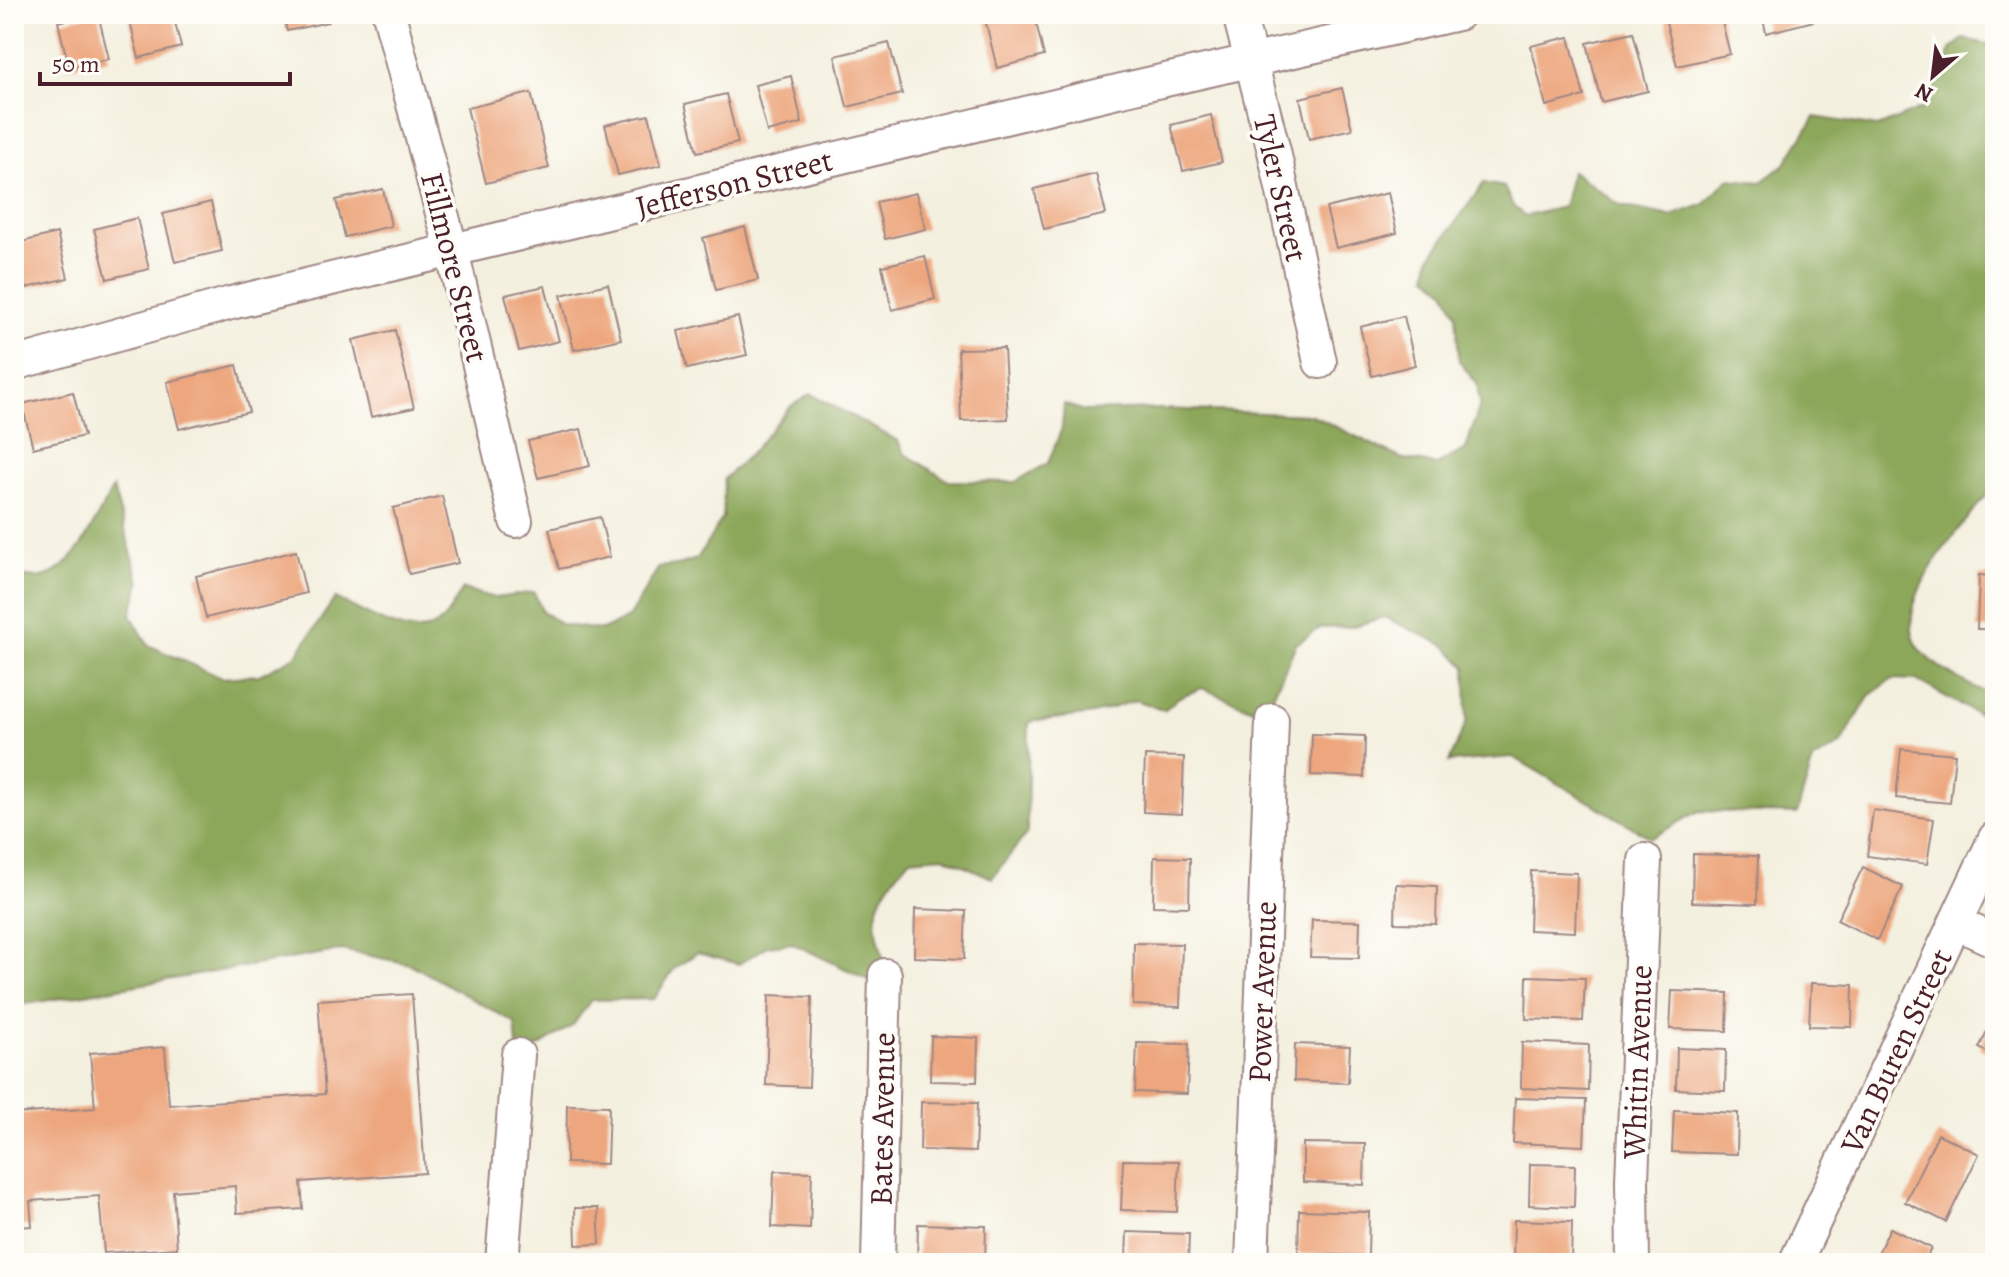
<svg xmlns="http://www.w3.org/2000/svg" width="2009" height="1277" font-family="Alegreya,serif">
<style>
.forest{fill:#8ca75a;stroke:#6b6342;stroke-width:2}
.building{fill:#eda67d}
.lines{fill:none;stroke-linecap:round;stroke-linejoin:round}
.minor-casing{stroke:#9f8885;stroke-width:36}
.minor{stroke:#fff;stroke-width:32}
.labels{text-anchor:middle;stroke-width:7;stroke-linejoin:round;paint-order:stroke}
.street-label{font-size:32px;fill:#4a1f2b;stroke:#fdfcf7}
</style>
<rect width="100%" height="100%" fill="#fdfcf7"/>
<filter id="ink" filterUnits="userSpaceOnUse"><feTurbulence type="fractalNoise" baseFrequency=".0125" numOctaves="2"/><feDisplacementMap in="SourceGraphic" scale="16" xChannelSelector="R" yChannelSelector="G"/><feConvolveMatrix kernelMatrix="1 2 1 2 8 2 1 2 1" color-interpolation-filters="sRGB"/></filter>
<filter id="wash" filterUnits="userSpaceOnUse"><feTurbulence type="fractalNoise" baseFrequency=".006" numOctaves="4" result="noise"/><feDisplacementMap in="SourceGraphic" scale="32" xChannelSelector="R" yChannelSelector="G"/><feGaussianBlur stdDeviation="1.8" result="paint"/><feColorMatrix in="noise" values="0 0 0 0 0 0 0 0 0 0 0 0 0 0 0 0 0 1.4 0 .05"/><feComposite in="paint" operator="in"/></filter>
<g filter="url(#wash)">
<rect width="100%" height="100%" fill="#f4f0df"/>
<path class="forest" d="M1963,39L1995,45V491L1989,492C1962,525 1896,595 1915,641C1926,666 1972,685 1995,698V724L1916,680L1893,679L1870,695L1840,745L1813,760L1797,814L1699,811L1651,838L1513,757L1449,762L1467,721L1466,667L1446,646L1384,617L1352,627L1320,628L1296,644L1265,714L1202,688L1179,697L1164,710L1136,700L1093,714L1029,722L1027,833L992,878L943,856L910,859C896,874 882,890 877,911C871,936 893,962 879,985L792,943L767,946L739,964L697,953L674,969L654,999L591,1000L573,1025L524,1056L518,1055L515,1023L410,964L342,950L14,1006V573C67,597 92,524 113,488L140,583L131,615L148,645L222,678L259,675L296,656L335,598C361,610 416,647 441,621C450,613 456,599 463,589L495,598L534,592L542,611L562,625L603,630L628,618L659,567L678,565L697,559L723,517L724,479L752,452L791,406L811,394L898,441L904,453L949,481L1015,482L1048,463L1062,428L1064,404L1084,411L1165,409L1312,415L1400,458L1437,465L1466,449L1480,404L1477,384L1459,361L1456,313L1445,290L1427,275L1430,258L1484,183L1504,187L1513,206L1525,216L1563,207L1572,171L1621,206L1671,216L1705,204L1728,179L1761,182L1785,164L1815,117L1878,127L1925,107L1952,48Z"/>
<g id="blocks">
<path class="building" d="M93,14H98L109,59L69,68L58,22Z
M128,14H173L181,47L139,58Z
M283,14H326L328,22L287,31Z
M1034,14L1044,56L997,68L984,15Z
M1664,14H1720L1730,54L1677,66Z
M1762,14H1817L1818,20L1766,33Z
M1633,32L1648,91L1601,102L1587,43Z
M1569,37L1584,96L1546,106L1531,46Z
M889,43L902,94L847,107L835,56Z
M791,76L802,123L767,132L755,85Z
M1342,88L1352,129L1309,139L1300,98Z
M531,93L549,168L486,183L467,108Z
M726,94L738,143L697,152L685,104Z
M649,115L661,165L618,175L605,125Z
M1211,115L1222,162L1183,171L1171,125Z
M1096,174L1106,214L1044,229L1034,189Z
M383,189L391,226L345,237L336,200Z
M916,193L926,229L885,239L876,202Z
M1388,193L1397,233L1336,248L1326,208Z
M211,202L222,251L175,262L163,214Z
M137,218L149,269L107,279L94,229Z
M745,227L758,280L716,290L703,238Z
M57,233L68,278L14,291V244Z
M925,256L935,299L892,310L882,266Z
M608,284L621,339L574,350L561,295Z
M545,286L559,341L519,351L505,295Z
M1404,316L1415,365L1372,376L1360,327Z
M738,317L747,355L687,369L678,331Z
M395,330L414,408L371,417L353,340Z
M1004,348L1008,419L961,421L958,349Z
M237,365L249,412L179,429L167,382Z
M73,392L84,436L33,448L22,404Z
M581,429L590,466L538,478L528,441Z
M442,496L458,563L409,574L393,508Z
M600,517L610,557L559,569L549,529Z
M296,551L306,593L206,618L196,576Z
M1979,575L1995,576V629H1977Z
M1312,734L1365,736L1364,777L1311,775Z
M1901,749L1955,754L1950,803L1896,798Z
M1145,756L1184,757L1182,814L1143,812Z
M1873,810L1934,819L1927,864L1867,856Z
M1693,854L1758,856L1757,904L1692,902Z
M1154,857L1190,858L1189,907L1153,906Z
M1863,867L1903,887L1877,940L1837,920Z
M1531,871L1577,873L1575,932L1529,930Z
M1396,884L1437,886L1436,924L1395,923Z
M915,909L966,911L964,959L914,957Z
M1312,920L1360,921L1359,958L1310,957Z
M1134,943L1182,944L1180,1007L1133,1005Z
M1527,976L1585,978L1583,1021L1526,1019Z
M1811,983L1853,985L1852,1027L1809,1026Z
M1672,991L1728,993L1727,1031L1670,1029Z
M412,994L425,1173L301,1182L303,1209L237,1213L235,1186L173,1191L177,1248L104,1253L99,1196L30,1201L32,1226L14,1227V1114L95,1108L90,1053L165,1047L169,1105L325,1094L318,1000Z
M769,995L812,997L809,1087L766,1085Z
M1995,1014V1056L1979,1048Z
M931,1036L978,1038L977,1082L930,1081Z
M1522,1042L1589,1045L1588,1091L1521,1088Z
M1137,1043L1189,1044L1187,1094L1135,1092Z
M1295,1044L1350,1046L1348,1083L1294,1081Z
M1677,1048L1726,1050L1725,1091L1676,1089Z
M1515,1098L1586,1100L1584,1146L1513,1143Z
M921,1102L977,1103L975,1152L920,1150Z
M567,1105L609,1106L607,1164L566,1163Z
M1674,1110L1738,1113L1737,1154L1672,1152Z
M1938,1134L1979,1154L1946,1222L1905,1202Z
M1303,1143L1365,1144L1364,1185L1303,1182Z
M1123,1160L1179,1161L1177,1212L1121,1210Z
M1530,1164L1575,1165L1574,1207L1529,1205Z
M774,1171L812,1172L810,1229L772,1227Z
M575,1208H598L600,1244L576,1245Z
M1299,1210L1369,1212L1368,1256L1298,1254Z
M1514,1220L1572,1222L1571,1263H1513Z
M918,1224L986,1226L985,1263H917Z
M1890,1228L1931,1248L1924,1263H1873Z
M1127,1232L1189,1234L1188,1263H1126Z
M554,1254L614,1259V1263H553Z"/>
</g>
</g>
<g filter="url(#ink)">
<use href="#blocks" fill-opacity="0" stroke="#9f8885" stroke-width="2"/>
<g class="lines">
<g class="minor-casing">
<path id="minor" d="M389,14L452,251L516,521
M1239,14L1274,151L1320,362
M14,364L231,303L1130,88L1458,14
M1956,923L1995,941
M502,1263L518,1055
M878,1263L885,975
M1252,1263L1272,720
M1633,1263L1632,1180L1645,860
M1795,1263L1995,838"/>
</g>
<use href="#minor" class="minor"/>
</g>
</g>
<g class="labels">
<g class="street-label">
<text transform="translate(734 183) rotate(-14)" y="11">Jefferson Street</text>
<text transform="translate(1281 188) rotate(77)" y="11">Tyler Street</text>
<text transform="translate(455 267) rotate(76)" y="11">Fillmore Street</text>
<text transform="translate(1262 992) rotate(-88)" y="11">Power Avenue</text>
<text transform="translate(1896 1051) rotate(-65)" y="11">Van Buren Street</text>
<text transform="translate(1637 1062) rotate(-88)" y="11">Whitin Avenue</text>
<text transform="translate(882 1119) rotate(-89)" y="11">Bates Avenue</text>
</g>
</g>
<rect width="2009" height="1277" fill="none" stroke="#fdfcf7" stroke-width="48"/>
<g transform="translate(1933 76) rotate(208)" stroke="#fdfcf7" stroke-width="6" paint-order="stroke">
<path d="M0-6L14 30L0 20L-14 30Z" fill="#4a1f2b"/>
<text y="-12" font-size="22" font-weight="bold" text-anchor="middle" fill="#4a1f2b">N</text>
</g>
<path d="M40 72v12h250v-12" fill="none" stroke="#4a1f2b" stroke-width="4"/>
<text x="52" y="72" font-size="24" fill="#4a1f2b" stroke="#fdfcf7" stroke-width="6" paint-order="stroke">50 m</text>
</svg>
